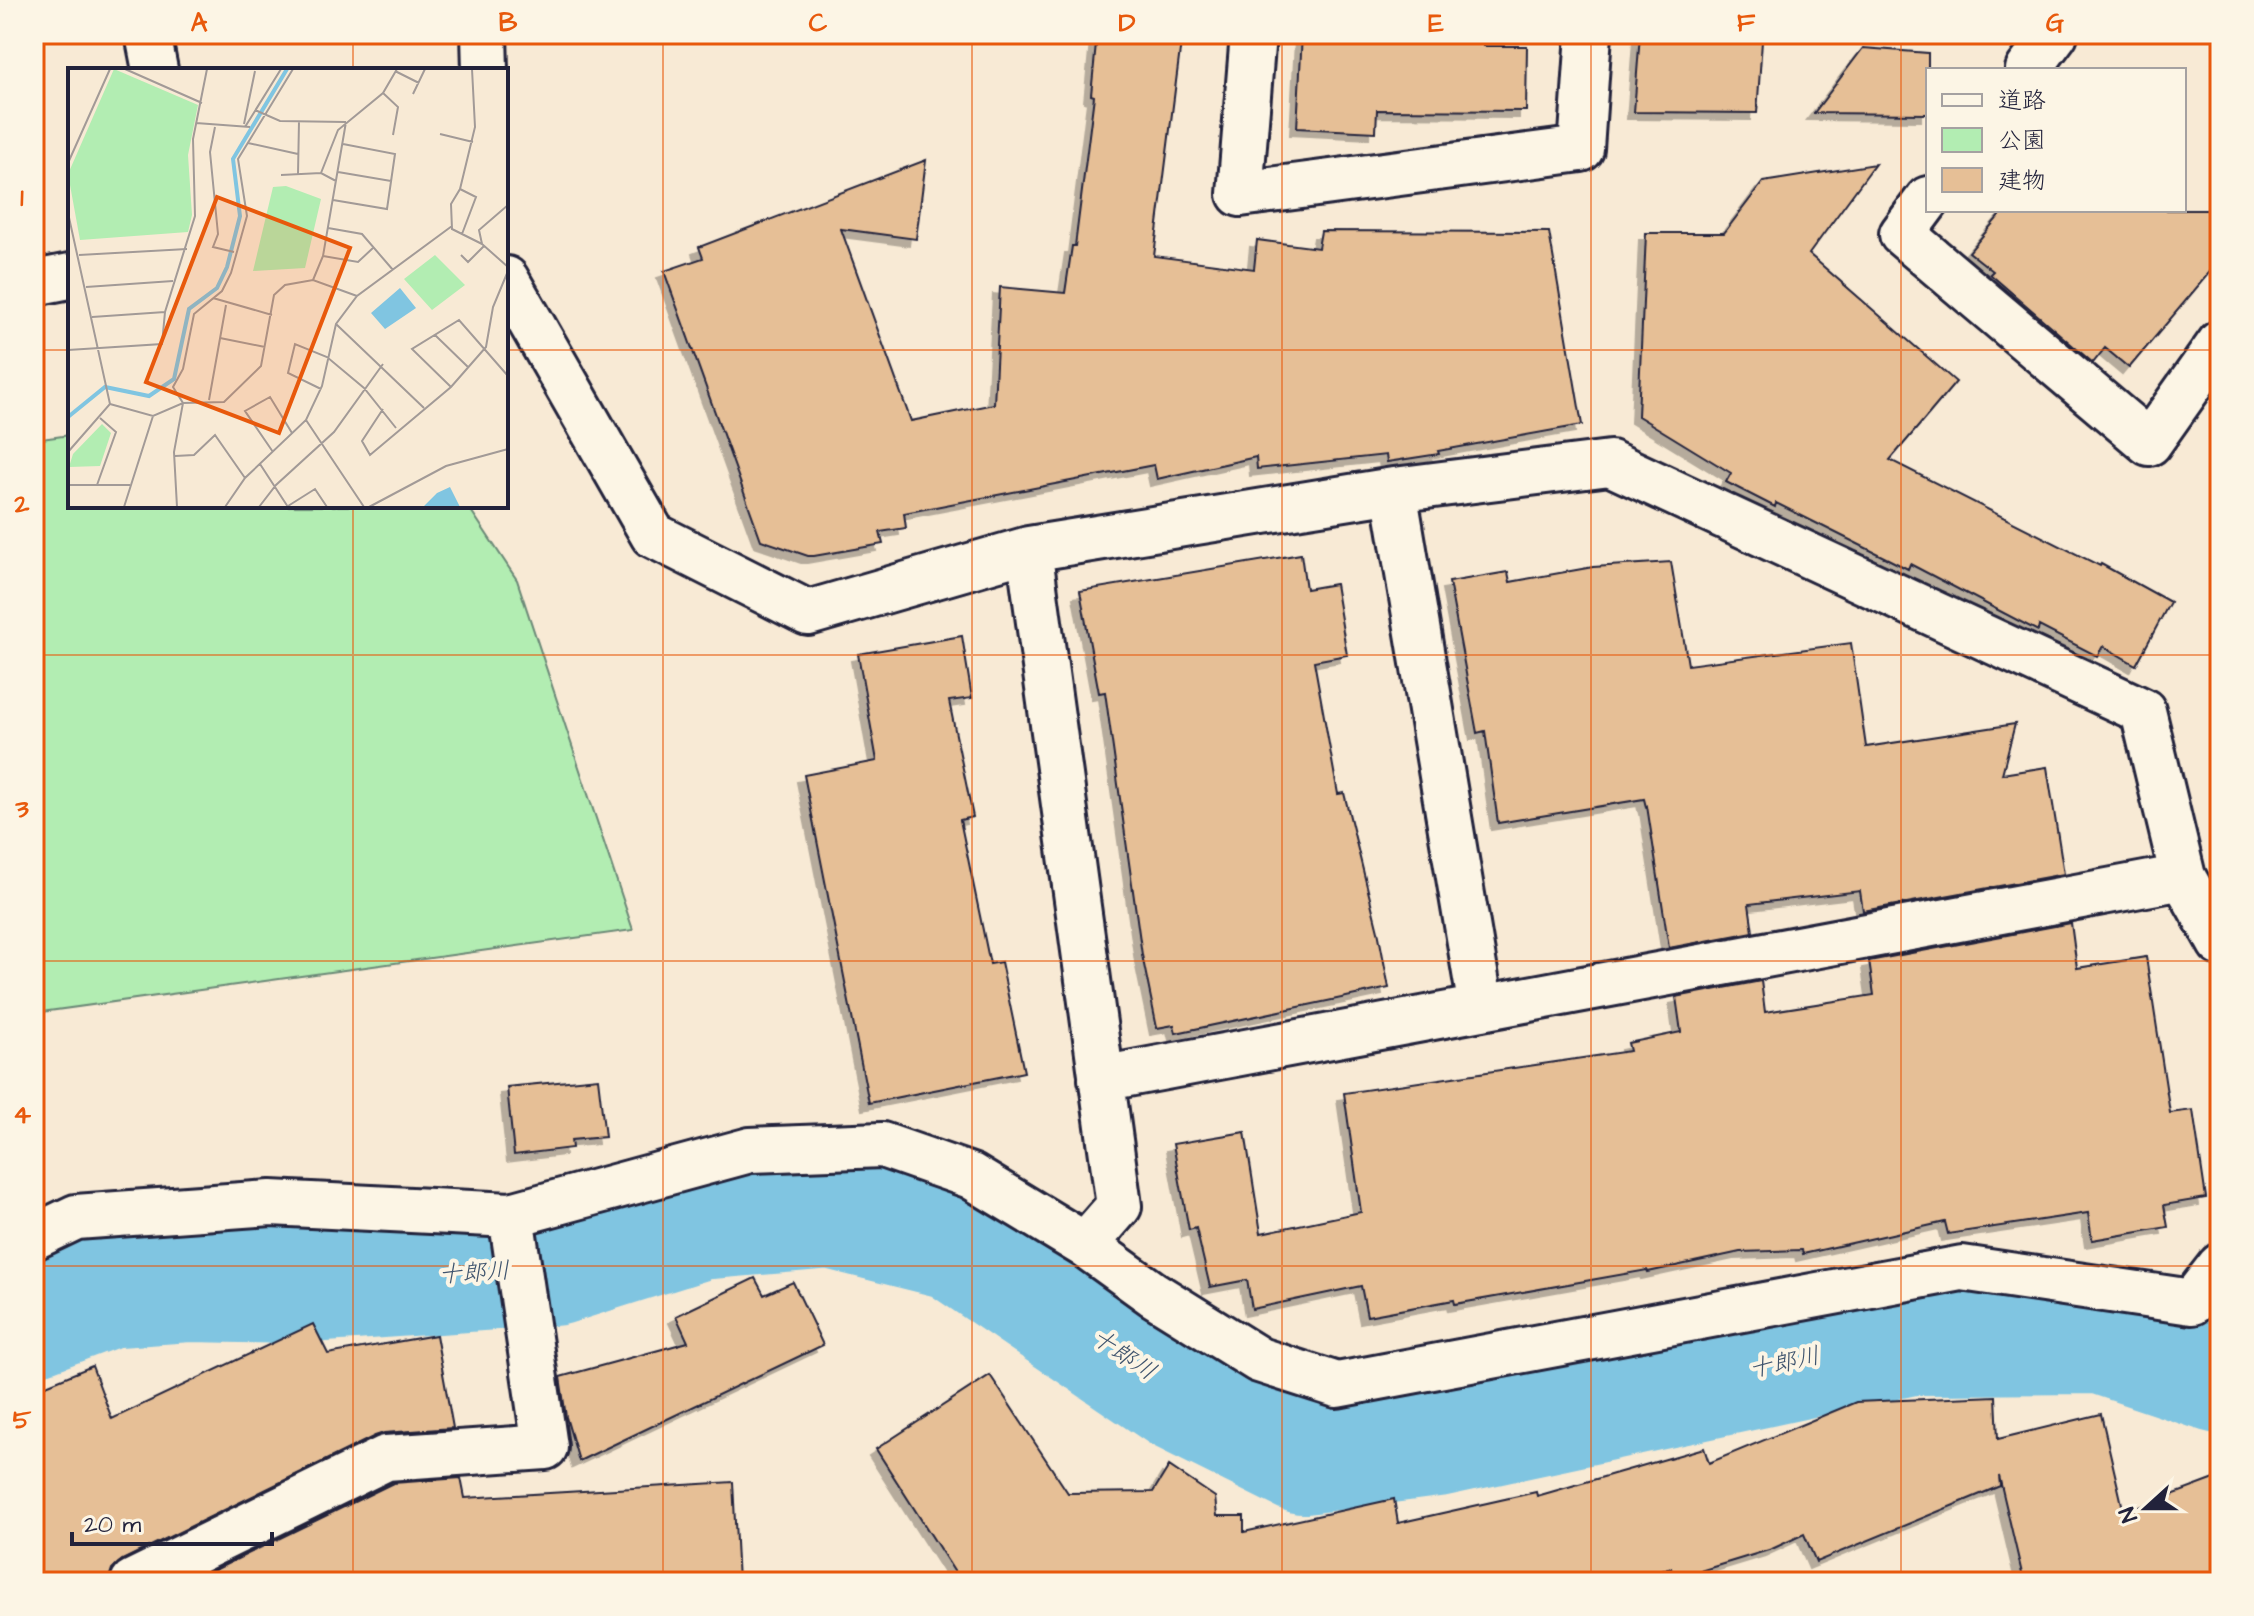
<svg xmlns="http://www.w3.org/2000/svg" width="2254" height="1616" font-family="'Architects Daughter','Klee One',sans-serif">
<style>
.green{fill:#b2edb2;stroke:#6a8876;stroke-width:2}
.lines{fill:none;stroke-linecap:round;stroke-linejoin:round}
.river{stroke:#80c5e1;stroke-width:120}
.building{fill:#e6bf96;stroke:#22223b;stroke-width:2;filter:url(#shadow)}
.minor-casing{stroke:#22223b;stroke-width:50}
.minor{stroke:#fcf5e5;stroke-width:44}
.grid{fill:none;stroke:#e8590c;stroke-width:2;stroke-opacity:0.55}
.labels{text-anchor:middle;stroke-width:8;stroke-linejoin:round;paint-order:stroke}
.water-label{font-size:24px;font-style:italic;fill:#3e536d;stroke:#fcf5e5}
.inset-river{fill:none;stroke:#80c5e1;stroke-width:4}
.inset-road{fill:none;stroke:#a29a97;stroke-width:2}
.view{fill:#e8590c;fill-opacity:0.15;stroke:#e8590c;stroke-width:4}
.inset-edge{fill:none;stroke:#22223b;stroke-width:4}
.neatline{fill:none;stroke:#e8590c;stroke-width:3}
.grid-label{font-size:26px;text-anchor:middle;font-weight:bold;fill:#e8590c}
</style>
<defs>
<filter id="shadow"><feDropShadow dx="-7" dy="7" stdDeviation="0" flood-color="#0004"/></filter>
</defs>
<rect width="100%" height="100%" fill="#f8ead5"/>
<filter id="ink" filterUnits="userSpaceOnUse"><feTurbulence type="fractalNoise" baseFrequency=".0125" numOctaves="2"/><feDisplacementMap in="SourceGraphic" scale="16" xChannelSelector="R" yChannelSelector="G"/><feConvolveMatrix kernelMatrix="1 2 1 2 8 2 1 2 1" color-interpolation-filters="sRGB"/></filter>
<g filter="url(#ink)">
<path class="green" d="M70,435V506H468L517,580L633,930L34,1013V440Z"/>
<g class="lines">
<path class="river" d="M34,1315L106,1288L191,1282L298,1284L553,1266L699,1220L831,1209L956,1240L1181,1393L1304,1454L1436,1437L1910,1335L2101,1334L2220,1374"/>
</g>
<path class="building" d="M1097,34H1182L1154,256L1254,269L1257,240L1318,248L1321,231L1549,232L1582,425L1438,451L1439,454L1387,462L1386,455L1257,469L1256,457L1157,479L1154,465L904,513L906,528L880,532L883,544L814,556H808L761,540L664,271L703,258L699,247L926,160L916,239L841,229L911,421L994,404L1000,287L1065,293L1072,246H1075L1094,96L1091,95Z
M1302,34H1485L1484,46H1527L1526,111L1377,110L1376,132L1297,128Z
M1640,34H1671L1762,41L1757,113L1634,112Z
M1863,48L1928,53V114L1814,113Z
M1875,164L1809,254L1956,382L1890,460L2100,566L2101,564L2170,602L2136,665L2103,646L2097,656L2039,626L2038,631L1910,564L1908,569L1776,503L1775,507L1726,482L1731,473L1638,416L1646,233H1724L1763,182Z
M2004,210H2220V260L2129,368L2105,348L2093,363L1990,274L1993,271L1969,252Z
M1301,554L1306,589L1335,584L1347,655L1314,661L1338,794L1344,793L1378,931L1389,988L1176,1033L1174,1025L1157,1028L1142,955L1105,692L1099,693L1080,591Z
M1671,562L1688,665L1851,643L1866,747L2015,724L2002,774L2047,767L2064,874L1863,911L1860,891L1749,904L1753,932L1669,948L1647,806L1646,807L1644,799L1498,823L1485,731L1477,733L1449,582L1508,572L1510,582L1593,567Z
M962,636L972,698L949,701L973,817L960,820L990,964L1001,962L1024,1072L869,1103L804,775L877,761L858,654Z
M2071,923L2077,968L2146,957L2170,1113L2193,1110L2206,1198L2164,1205L2168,1227L2092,1240L2088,1213L1948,1234L1945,1222L1803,1254L1802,1250L1740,1252L1648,1272L1647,1270L1455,1304L1454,1300L1367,1316L1361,1286L1252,1309L1247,1280L1210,1287L1196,1228L1189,1230L1173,1144L1245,1132L1261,1233L1361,1212L1344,1093L1630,1051L1628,1043L1681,1032L1676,997L1761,981L1765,1012L1874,995L1869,961Z
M598,1078L605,1137L571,1140L572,1148L514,1155L507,1087Z
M755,1278L764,1295L793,1282L823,1345L579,1461L566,1417L560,1377L688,1342L676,1316Z
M313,1324L328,1354L436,1335L453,1428L384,1433L375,1436L122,1560L112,1569L108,1582H34V1390L92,1366L112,1419Z
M990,1375L1068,1493L1153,1492L1169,1466L1215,1497L1217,1516H1244V1532L1394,1499L1398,1523L1536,1492L1537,1496L1704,1448L1709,1463L1856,1402L1996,1396L1998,1439L2101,1414L2124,1513L2220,1477V1582H2024L1999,1476L2000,1486L1816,1562L1804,1534L1772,1549L1674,1579L1671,1568L1624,1582H961L876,1449Z
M461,1478L465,1498L733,1482L738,1582H190L393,1483Z"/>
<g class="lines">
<g class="minor-casing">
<path id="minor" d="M148,34L155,70
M484,34L485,70
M1253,34L1240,194L1581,149L1589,34
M2028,70L2055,34
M1928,199L1902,234L2149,443L2220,343
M506,279L653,535L808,613L1029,549L1394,490L1610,463L2143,711L2183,877L2220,943
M34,283L70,276
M1394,490L1481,1008
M1029,549L1119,1206L1085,1245
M1101,1079L2183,877
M34,1237L76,1217L271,1203L511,1215L750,1150L882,1145L971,1176L1085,1245L1153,1294L1259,1360L1337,1385L1962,1268L2192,1302L2220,1266
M133,1582L386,1458L545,1447L511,1215"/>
</g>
<use href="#minor" class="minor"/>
</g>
</g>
<path class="grid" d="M353,34V70M663,34V1582M972,34V1582M1282,34V1582M1591,34V1582M1901,34V1582M34,350H70M506,350H2220M353,506V1582M34,655H2220M34,961H2220M34,1266H2220"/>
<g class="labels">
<g class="water-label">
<text transform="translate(474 1272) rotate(-4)" y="8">十郎川</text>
<text transform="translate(1124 1354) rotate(34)" y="8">十郎川</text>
<text transform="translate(1784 1362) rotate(-12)" y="8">十郎川</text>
</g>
</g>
<g transform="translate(68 68)">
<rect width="440" height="440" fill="#f8ead5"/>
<path d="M46,1L130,37L120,87L124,147L120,164L12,172L0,106ZM218,118L253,131L237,200L185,203L205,119ZM367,187L397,217L364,242L336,211ZM34,356L43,365L32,398L1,399L5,386Z" fill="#b2edb2"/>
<path d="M332,220L348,240L317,261L303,245ZM382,419L392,439H355L369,425Z" fill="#80c5e1"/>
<path class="inset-river" d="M0,349L37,319L81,328L106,311L121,241L149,220L159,199L172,148L165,91L219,1"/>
<path class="inset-road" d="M57,1L134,35M404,1L407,59L392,121L383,136L384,161L414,176M327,3L351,15M315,25L330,39L325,67M345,26L357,1M187,42L212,53L278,54M128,55L182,59M176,56L187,3M147,59L142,84L150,166L145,179L166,184M177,59L213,1M372,66L405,74M180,75L230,86M0,95L42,1M270,104L323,113M253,105L270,62L315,25L329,1M230,106L231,53M213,107L253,105L268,113M392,121L408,129L394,166M265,132L319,141L327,86L275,76M440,137L411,162L414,176L440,199M0,145L42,336L0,384M260,160L294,166L325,202M11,187L119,181M393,187L400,194L416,178M255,188L290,194L306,179M245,212L255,188L278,54M18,219L105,213M145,230L204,247M24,249L97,244M268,256L356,340M367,267L401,300M152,270L197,279M0,282L94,276L97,244L127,148L125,71L139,1M383,319L344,281L391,252L440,308M253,321L220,305L227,276L259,289L296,320L328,360M141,332L158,237M42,336L85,348L115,335L156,334L193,298L206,227L217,217L245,212L289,228M315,341L294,373L302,387L383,319L418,279L425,239L440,203M238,352L296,439M205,384L177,343L202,329L224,365M107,388L126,387L147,367L177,410M192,396L220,439M0,417H62M29,417L48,364L32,350M220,438L247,421L259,439M56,439L85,348M109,439L106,384L115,335L105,319L115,301L126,246L154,223L163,205L179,148L170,91L225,1M157,439L177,410L238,352L254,318L268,256L289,228L384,158M191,439L208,417L266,364L315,296M301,439L378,398L440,381"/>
<path class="view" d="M149,129L282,180L211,365L78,314Z"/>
<rect width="440" height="440" class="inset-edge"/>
</g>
<rect width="2254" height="1616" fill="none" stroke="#fcf5e5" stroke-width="88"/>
<rect x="1926" y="68" width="260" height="144" fill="#fcf5e5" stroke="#a5a1a1" stroke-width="2"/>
<rect x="1942" y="94" width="40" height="12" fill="#fcf5e5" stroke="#a5a1a1" stroke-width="2"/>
<text x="1998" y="108" font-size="24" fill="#22223b">道路</text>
<rect x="1942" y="128" width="40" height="24" fill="#b2edb2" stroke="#a5a1a1" stroke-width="2"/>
<text x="1998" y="148" font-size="24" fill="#22223b">公園</text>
<rect x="1942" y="168" width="40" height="24" fill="#e6bf96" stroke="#a5a1a1" stroke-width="2"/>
<text x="1998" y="188" font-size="24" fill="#22223b">建物</text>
<g transform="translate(2146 1508) rotate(249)" stroke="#fcf5e5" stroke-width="6" paint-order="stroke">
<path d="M0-6L14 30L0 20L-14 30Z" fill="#22223b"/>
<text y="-12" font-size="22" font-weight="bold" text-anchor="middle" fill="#22223b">N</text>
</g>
<path d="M72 1532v12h200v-12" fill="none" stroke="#22223b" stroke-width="4"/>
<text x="84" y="1532" font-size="24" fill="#22223b" stroke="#fcf5e5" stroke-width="6" paint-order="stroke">20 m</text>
<rect x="44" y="44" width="2166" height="1528" class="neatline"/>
<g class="grid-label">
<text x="199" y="31">A</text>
<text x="508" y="31">B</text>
<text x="818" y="31">C</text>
<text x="1127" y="31">D</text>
<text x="1436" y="31">E</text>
<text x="1746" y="31">F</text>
<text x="2055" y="31">G</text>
<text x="22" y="206">1</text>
<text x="22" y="512">2</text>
<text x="22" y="817">3</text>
<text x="22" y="1123">4</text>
<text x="22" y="1428">5</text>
</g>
</svg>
